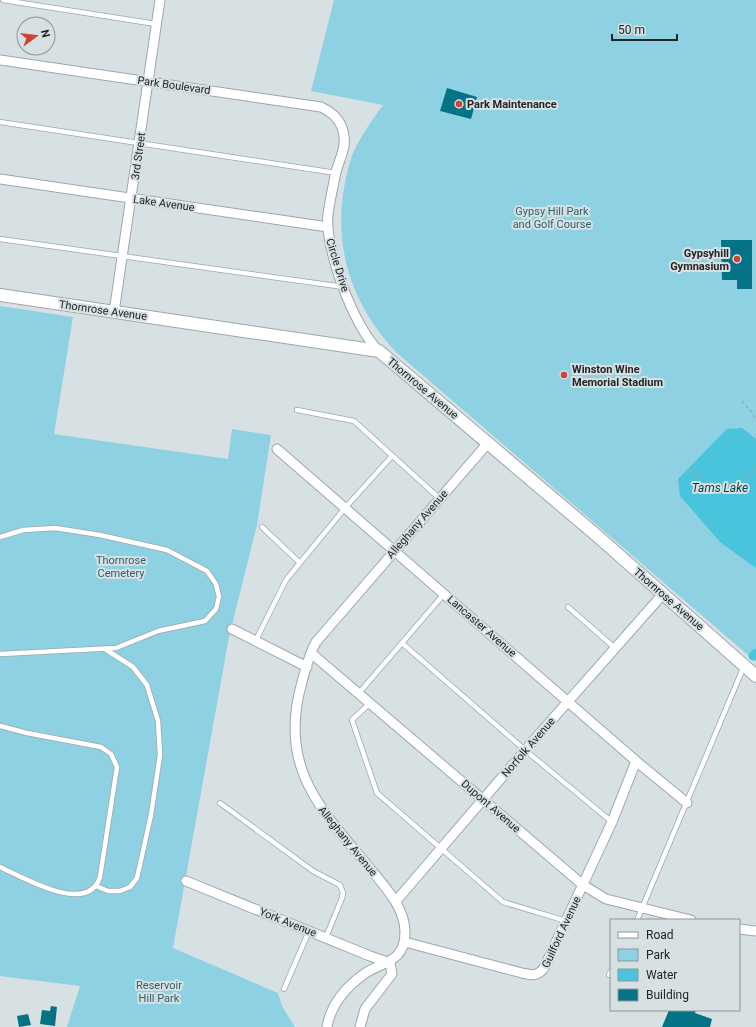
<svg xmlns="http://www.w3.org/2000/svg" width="756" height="1027" font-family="Roboto,sans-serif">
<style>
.green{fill:#8ed1e2}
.water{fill:#4ac3dc}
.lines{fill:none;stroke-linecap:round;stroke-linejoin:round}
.canal{stroke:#4ac3dc;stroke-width:9}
.building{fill:#057386}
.service-casing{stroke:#9ea7aa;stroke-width:6}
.minor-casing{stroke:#9ea7aa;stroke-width:11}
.tertiary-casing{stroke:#9ea7aa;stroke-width:14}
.path{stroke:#a0a8a9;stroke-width:1.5;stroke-dasharray:3 3;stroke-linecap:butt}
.service{stroke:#fff;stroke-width:4.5}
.minor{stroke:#fff;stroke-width:9}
.tertiary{stroke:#fff;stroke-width:12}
.poi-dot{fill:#d04332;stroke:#d7e1e3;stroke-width:1.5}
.labels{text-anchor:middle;stroke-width:4;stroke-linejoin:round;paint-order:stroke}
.street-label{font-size:11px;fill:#212525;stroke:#d7e1e3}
.poi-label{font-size:11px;font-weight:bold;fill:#212525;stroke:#d7e1e3;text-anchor:start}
.park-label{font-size:11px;fill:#2e606c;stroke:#d7e1e3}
.water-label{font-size:12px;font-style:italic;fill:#043d48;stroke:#d7e1e3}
</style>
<rect width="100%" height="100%" fill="#d7e1e3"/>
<path class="green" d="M334,0H756V662L397,353C346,299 329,234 350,162C355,144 372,120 383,105L311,91Z
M0,306L73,317L54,434L228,459L232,429L271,435L257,525L229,637L173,948L278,993L282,1006L295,1027H67L80,986L0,976Z"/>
<path class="water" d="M742,428L756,439V568L720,542L680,496L678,479L727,429Z"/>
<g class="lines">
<path class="canal" d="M753,656L756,653"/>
</g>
<path class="building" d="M447,88L477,97L471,119L440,111Z
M721,240H752V289H737V280H722Z
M51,1006L57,1007L55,1026L40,1024L42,1010L50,1011Z
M669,1010H696L695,1013L712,1019L710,1027H662Z
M28,1014L31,1025L19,1027L17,1016Z"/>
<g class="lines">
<g class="service-casing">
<path id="service" d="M3,0L156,24
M0,122L336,173
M0,239L344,287
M297,410L354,421L439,498
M262,527L300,563
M0,537L23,530L55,528L100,535L167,550L207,571L216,584L219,597L216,609L205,621L158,631L116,648L0,654
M568,607L615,648
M256,640L286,580L345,508L392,456
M402,643L525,750L612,822
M359,693L444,594
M370,703L352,720L377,793L503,902L566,921
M0,726L27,733L101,747L111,754L117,767L100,877C88,916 22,877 0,867
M220,803L313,871L340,885L343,893L342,898L326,937
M96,886L108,891H120L130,887L137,878L151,815L160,755L158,721L147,685L133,667L105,649
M637,920L744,666
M609,975L611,971
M284,989L309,931"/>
</g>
<g class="minor-casing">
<path id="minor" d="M0,60L321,107C334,113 343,123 344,137C346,149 339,160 336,172C333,186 330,200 328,214C324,247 354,328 379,351
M0,179L328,227
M114,312L160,0
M277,449L636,761L687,803
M232,629L307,667
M311,653L583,885L606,899L691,920
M186,881L370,956L390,963L392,974L365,1009L360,1027
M396,901L534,740L663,594
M739,929L756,931
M405,942L522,973C532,975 537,977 544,968L612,822L636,761
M327,1027C331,1004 346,987 364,974C383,961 405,963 405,932C405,909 387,889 373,872C322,810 277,769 302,682C306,668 309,654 316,642L488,443"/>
</g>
<g class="tertiary-casing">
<path id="tertiary" d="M0,295L379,351L595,534L756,676"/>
</g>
<path class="path" d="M742,401L752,412L756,421
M688,469C708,487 741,493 756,466"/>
<use href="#service" class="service"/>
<use href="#minor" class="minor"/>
<use href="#tertiary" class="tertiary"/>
</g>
<g class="poi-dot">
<circle cx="459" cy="104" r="4"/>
<circle cx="737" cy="259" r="4"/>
<circle cx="564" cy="375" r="4"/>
</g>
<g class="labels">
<g class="street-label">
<text transform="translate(174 85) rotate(8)" y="4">Park Boulevard</text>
<text transform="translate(138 156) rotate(-82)" y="4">3rd Street</text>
<text transform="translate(164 203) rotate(8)" y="4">Lake Avenue</text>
<text transform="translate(338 265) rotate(73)" y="4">Circle Drive</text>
<text transform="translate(103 310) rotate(8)" y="4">Thornrose Avenue</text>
<text transform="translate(423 388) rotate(40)" y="4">Thornrose Avenue</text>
<text transform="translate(417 524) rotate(-49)" y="4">Alleghany Avenue</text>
<text transform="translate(669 599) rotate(41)" y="4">Thornrose Avenue</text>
<text transform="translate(482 626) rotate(41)" y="4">Lancaster Avenue</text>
<text transform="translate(528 747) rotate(-49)" y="4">Norfolk Avenue</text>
<text transform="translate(491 806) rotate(41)" y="4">Dupont Avenue</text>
<text transform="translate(348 841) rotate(51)" y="4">Alleghany Avenue</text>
<text transform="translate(288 922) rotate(22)" y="4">York Avenue</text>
<text transform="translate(561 932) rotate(-65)" y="4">Guilford Avenue</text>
</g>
<g class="poi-label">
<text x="467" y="108">Park Maintenance</text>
<text x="729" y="257" text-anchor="end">Gypsyhill<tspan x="729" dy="13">Gymnasium</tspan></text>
<text x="572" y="373">Winston Wine<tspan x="572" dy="13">Memorial Stadium</tspan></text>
</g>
<g class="park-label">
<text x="552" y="215">Gypsy Hill Park<tspan x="552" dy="13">and Golf Course</tspan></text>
<text x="121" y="564">Thornrose<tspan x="121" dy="13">Cemetery</tspan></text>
<text x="159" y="989">Reservoir<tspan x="159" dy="13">Hill Park</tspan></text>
</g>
<g class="water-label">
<text x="720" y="492">Tams Lake</text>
</g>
</g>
<rect x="610" y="919" width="130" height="92" fill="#d7e1e3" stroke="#8e9697"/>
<rect x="618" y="932" width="20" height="6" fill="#ffffff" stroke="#8e9697"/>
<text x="646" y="939" font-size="12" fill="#212525">Road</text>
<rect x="618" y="949" width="20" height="12" fill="#8ed1e2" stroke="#8e9697"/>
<text x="646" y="959" font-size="12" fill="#212525">Park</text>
<rect x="618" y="969" width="20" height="12" fill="#4ac3dc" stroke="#8e9697"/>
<text x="646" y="979" font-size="12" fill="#212525">Water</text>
<rect x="618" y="989" width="20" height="12" fill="#057386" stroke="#8e9697"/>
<text x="646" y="999" font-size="12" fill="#212525">Building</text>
<g transform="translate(36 36) rotate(75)"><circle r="19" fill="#d7e1e3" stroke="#8e9697"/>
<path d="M0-3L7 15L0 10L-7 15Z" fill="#d04332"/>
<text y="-6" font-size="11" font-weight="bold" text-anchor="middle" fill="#212525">N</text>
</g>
<path d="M612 34v6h65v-6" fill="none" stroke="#212525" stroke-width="2"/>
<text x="618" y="34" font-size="12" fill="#212525" stroke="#d7e1e3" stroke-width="3" paint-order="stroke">50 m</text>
</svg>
